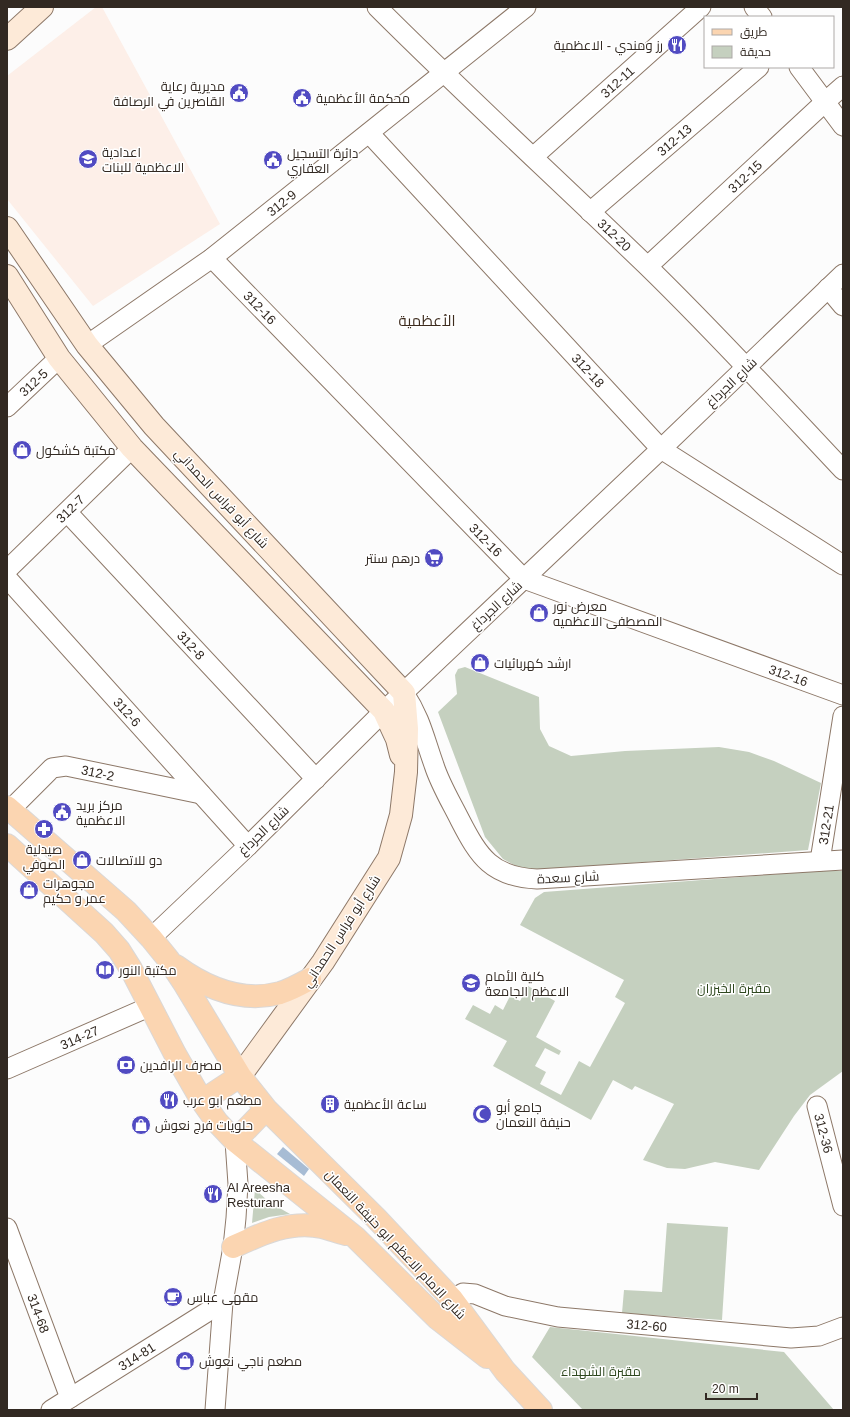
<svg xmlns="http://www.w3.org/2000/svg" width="850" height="1417" font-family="Helvetica,Cairo,sans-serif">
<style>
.education{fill:#fdefe8}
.green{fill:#c5d0bf}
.water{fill:#a7bcd4}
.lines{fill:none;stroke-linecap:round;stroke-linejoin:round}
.street-casing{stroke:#8d7868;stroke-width:21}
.secondary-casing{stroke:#8d7868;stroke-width:24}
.primary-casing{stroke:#dad8d7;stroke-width:24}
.street{stroke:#fff;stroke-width:19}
.secondary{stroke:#fdead8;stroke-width:22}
.primary{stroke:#fbd5b1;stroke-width:22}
.labels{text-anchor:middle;stroke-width:3;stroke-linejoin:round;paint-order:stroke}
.poi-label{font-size:13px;fill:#322922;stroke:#fff;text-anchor:start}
.street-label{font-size:13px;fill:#322922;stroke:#fff}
.park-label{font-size:13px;fill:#2e471e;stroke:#fff}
.quarter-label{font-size:15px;fill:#3d2b1d;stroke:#fff}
</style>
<rect width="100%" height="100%" fill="#fcfcfc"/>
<path class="education" d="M96,7H102L220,224L93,306L7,199V76Z"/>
<path class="green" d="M465,667L539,697L540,729L549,746L571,756L625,751L719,747L749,752L774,761L821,783L808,850L537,870L518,867L503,859L485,837L438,712L457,694L455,675L458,669Z
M819,871H843V1071L810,1095L794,1116L759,1170L715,1162L685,1169L667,1168L643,1160L674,1104L635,1086L632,1090L613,1080L591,1120L493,1066L507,1041L465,1019L473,1005L490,1014L495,1005L503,1010L510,996L520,1001L528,986L555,1001L536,1037L561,1051L559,1055L545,1048L535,1066L546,1072L540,1084L561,1095L579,1061L590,1067L625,1003L615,997L624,980L520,925L535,898L544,892Z
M255,1189L269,1202L290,1214L269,1217L252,1223Z
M667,1223L728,1227L722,1320L622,1313L624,1290L662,1292Z
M550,1327L784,1352L834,1410H583L532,1357Z"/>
<path class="water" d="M283,1147L309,1169L304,1176L277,1154Z"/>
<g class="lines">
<g class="street-casing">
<g id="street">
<path id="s1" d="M377,7C465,95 557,179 646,265C714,331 778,401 843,470"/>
<path d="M754,7L762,17"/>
<path d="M799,67L843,126"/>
<path id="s2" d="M369,133L661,449L843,565"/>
<path id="s3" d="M533,157L701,7"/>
<path id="s4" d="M590,212L759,67"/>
<path id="s5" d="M212,258L524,579L843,695"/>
<path id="s6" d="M648,266L825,102L843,86"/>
<path d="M828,288L843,306"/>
<path id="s7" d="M87,345L212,258L526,7"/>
<path id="s8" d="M7,407L59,358"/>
<path id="s9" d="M67,512L316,779"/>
<path id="s10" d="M7,570L132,448"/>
<path id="s11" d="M7,578L248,846"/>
<path d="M404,693C421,719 424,737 434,765C440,784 451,802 460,820C479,857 492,877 537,879L843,860"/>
<path id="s12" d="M10,810L52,768L66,766L201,794"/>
<path id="s13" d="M820,861L843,716"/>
<path d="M151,938L248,846L384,711L661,449L843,274"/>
<path id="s14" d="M7,1069L151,1006"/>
<path id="s15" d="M817,1106L843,1206"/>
<path id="s16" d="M7,1228L70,1398"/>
<path id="s17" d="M452,1299L463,1293L475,1294L505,1306L558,1317L791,1338L819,1336L843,1327"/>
<path id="s18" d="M51,1410L223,1302"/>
<path d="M215,1410L223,1302L233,1247L236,1218L238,1184L235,1141"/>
</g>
</g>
<g class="secondary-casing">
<path id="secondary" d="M7,39L42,7
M7,228L87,345L154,426L404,693L407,729L406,772L401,815L389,858L323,962L240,1076
M7,276L59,358L132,448L384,711L397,739L401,755"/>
</g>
<g class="primary-casing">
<path id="primary" d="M7,807L126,911L151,938L168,959L184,983L240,1076L266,1109L376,1218L452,1299L505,1371L541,1410
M7,845L104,933L119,950L131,969L175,1054L202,1101L217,1122L235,1141L355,1237L437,1318L487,1357
M176,966C206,988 242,1003 280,993C290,990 301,984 310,979
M202,1101L240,1076
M235,1141L266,1109
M233,1247C261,1234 290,1220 322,1227C330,1229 338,1232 346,1234"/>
</g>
<use href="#street" class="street"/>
<use href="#secondary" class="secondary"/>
<use href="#primary" class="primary"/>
</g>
<defs>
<g id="restaurant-disc" transform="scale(1)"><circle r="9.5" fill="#514bc2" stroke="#fff"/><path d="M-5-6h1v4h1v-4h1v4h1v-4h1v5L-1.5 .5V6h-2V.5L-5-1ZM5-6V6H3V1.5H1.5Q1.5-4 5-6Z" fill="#fff"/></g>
<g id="civic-disc" transform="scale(1)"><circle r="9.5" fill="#514bc2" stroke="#fff"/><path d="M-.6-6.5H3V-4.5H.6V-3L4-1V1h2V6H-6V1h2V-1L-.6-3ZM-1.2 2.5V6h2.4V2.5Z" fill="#fff"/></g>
<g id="school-disc" transform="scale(1)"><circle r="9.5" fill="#514bc2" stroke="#fff"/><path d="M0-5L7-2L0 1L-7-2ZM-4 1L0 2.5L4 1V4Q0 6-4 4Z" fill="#fff"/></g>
<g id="shop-disc" transform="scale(1)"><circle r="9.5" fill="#514bc2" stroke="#fff"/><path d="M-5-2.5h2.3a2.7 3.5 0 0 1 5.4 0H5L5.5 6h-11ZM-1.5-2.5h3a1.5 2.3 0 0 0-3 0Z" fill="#fff"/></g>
<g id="supermarket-disc" transform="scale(1)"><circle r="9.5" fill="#514bc2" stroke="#fff"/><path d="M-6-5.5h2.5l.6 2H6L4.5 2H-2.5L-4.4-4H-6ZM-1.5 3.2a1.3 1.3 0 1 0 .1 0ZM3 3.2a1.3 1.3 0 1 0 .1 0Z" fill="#fff"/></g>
<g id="pharmacy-disc" transform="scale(1)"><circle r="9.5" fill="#514bc2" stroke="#fff"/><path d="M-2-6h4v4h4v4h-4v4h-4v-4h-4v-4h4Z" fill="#fff"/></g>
<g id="library-disc" transform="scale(1)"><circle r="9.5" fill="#514bc2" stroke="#fff"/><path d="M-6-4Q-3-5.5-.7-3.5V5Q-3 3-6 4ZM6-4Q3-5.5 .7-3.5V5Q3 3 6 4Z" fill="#fff"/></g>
<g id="university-disc" transform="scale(1)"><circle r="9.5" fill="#514bc2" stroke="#fff"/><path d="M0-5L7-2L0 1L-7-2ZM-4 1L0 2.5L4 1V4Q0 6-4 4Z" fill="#fff"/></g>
<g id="bank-disc" transform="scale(1)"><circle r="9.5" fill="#514bc2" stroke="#fff"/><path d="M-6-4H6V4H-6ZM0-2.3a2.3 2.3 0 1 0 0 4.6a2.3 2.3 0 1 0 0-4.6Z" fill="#fff"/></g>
<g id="building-disc" transform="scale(1)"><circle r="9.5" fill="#514bc2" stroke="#fff"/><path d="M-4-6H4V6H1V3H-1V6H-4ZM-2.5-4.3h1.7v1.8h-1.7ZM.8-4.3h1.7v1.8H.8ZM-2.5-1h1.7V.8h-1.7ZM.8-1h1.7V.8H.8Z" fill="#fff"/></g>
<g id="mosque-disc" transform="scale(1)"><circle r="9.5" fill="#514bc2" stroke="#fff"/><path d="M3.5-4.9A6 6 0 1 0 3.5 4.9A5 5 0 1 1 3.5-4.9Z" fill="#fff"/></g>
<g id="cafe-disc" transform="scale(1)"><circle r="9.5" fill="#514bc2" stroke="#fff"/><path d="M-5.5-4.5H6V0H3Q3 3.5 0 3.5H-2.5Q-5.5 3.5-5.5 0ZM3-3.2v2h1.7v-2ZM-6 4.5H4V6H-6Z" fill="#fff"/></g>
</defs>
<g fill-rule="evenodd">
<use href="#restaurant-disc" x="677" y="45"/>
<use href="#civic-disc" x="239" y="93"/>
<use href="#civic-disc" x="302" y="98"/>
<use href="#school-disc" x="88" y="159"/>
<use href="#civic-disc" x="273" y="160"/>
<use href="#shop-disc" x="22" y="450"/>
<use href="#supermarket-disc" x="434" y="558"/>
<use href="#shop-disc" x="539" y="613"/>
<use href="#shop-disc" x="480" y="663"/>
<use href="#civic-disc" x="62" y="812"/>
<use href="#pharmacy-disc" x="44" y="829"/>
<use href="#shop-disc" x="82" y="860"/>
<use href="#shop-disc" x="29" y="890"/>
<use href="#library-disc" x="105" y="970"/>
<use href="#university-disc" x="471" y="983"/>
<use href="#bank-disc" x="126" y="1065"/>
<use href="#restaurant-disc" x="169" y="1100"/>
<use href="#building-disc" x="330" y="1104"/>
<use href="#mosque-disc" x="482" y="1114"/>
<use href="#shop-disc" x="141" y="1125"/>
<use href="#restaurant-disc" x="213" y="1194"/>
<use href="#cafe-disc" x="173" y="1297"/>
<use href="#shop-disc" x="185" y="1361"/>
</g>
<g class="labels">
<g class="poi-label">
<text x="663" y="50" text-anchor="end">رز ومندي - الاعظمية</text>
<text x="225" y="91" text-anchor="end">مديرية رعاية<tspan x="225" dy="15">القاصرين في الرصافة</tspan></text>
<text x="316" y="103">محكمة الأعظمية</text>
<text x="102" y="157">اعدادية<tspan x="102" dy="15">الاعظمية للبنات</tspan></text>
<text x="287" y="158">دائرة التسجيل<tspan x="287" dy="15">العقاري</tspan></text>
<text x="36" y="455">مكتبة كشكول</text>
<text x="420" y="563" text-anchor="end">درهم سنتر</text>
<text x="553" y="611">معرض نور<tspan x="553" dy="15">المصطفى الاعظميه</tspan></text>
<text x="494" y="668">ارشد كهربائيات</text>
<text x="76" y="810">مركز بريد<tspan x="76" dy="15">الاعظمية</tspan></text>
<text x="44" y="854" text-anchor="middle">صيدلية<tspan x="44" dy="15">الصوفي</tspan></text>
<text x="96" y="865">دو للاتصالات</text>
<text x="43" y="888">مجوهرات<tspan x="43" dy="15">عمر و حكيم</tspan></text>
<text x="119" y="975">مكتبة النور</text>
<text x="485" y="981">كلية الأمام<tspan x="485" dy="15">الاعظم الجامعة</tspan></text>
<text x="140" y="1070">مصرف الرافدين</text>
<text x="183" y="1105">مطعم ابو عرب</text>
<text x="344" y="1109">ساعة الأعظمية</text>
<text x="496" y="1112">جامع أبو<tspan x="496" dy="15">حنيفة النعمان</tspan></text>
<text x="155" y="1130">حلويات فرج نعوش</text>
<text x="227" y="1192">Al Areesha<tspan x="227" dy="15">Resturanr</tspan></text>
<text x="187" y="1302">مقهى عباس</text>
<text x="199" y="1366">مطعم ناجي نعوش</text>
</g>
<g class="street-label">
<text dy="5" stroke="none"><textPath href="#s3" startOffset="113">312-11</textPath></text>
<text dy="5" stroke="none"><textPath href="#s4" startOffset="111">312-13</textPath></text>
<text dy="5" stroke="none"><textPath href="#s6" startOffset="132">312-15</textPath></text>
<text dy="5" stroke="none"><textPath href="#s7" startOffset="241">312-9</textPath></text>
<text dy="5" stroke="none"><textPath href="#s1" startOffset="329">312-20</textPath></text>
<text dy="5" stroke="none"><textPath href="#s5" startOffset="69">312-16</textPath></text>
<text dy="5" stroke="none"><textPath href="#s2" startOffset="323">312-18</textPath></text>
<text transform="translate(731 382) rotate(-44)" y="5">شارع الجرداغ</text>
<text dy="5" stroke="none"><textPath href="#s8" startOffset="36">312-5</textPath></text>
<text transform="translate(222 498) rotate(47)" y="5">شارع أبو فراس الحمداني</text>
<text dy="5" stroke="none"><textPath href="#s10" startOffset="88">312-7</textPath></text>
<text dy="5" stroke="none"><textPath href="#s5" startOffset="393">312-16</textPath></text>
<text transform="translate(496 605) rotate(-43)" y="5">شارع الجرداغ</text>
<text dy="5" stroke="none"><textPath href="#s9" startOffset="182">312-8</textPath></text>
<text dy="5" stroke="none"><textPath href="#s5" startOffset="729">312-16</textPath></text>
<text dy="5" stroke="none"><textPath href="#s11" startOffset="180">312-6</textPath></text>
<text dy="5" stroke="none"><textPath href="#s12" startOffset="106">312-2</textPath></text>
<text dy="5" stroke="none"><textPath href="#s13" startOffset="37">312-21</textPath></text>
<text transform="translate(263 830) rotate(-44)" y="5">شارع الجرداغ</text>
<text transform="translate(568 877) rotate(-3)" y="5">شارع سعدة</text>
<text transform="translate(341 931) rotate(-57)" y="5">شارع أبو فراس الحمداني</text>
<text dy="5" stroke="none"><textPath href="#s14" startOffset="79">314-27</textPath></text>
<text dy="5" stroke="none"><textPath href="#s15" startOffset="28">312-36</textPath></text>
<text transform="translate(396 1244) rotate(47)" y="5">شارع الامام الاعظم ابو حنيفة النعمان</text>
<text dy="5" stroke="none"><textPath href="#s16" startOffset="91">314-68</textPath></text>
<text dy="5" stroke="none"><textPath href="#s17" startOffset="200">312-60</textPath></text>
<text dy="5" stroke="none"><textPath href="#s18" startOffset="101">314-81</textPath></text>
</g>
<g class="park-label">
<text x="734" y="993">مقبرة الخيزران</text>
<text x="601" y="1376">مقبرة الشهداء</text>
</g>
<g class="quarter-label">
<text x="427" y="326">الأعظمية</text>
</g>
</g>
<rect width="850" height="1417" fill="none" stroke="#322922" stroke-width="16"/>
<rect x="704" y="16" width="130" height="52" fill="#ffffff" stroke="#ada9a7"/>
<rect x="712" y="29" width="20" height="6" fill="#fbd5b1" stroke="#ada9a7"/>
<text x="740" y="36" font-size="12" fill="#322922">طريق</text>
<rect x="712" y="46" width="20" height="12" fill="#c5d0bf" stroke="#ada9a7"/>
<text x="740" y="56" font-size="12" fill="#322922">حديقة</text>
<path d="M706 1393v6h51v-6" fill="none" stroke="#322922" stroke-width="2"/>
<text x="712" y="1393" font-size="12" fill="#322922" stroke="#ffffff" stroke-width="3" paint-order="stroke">20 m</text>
</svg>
